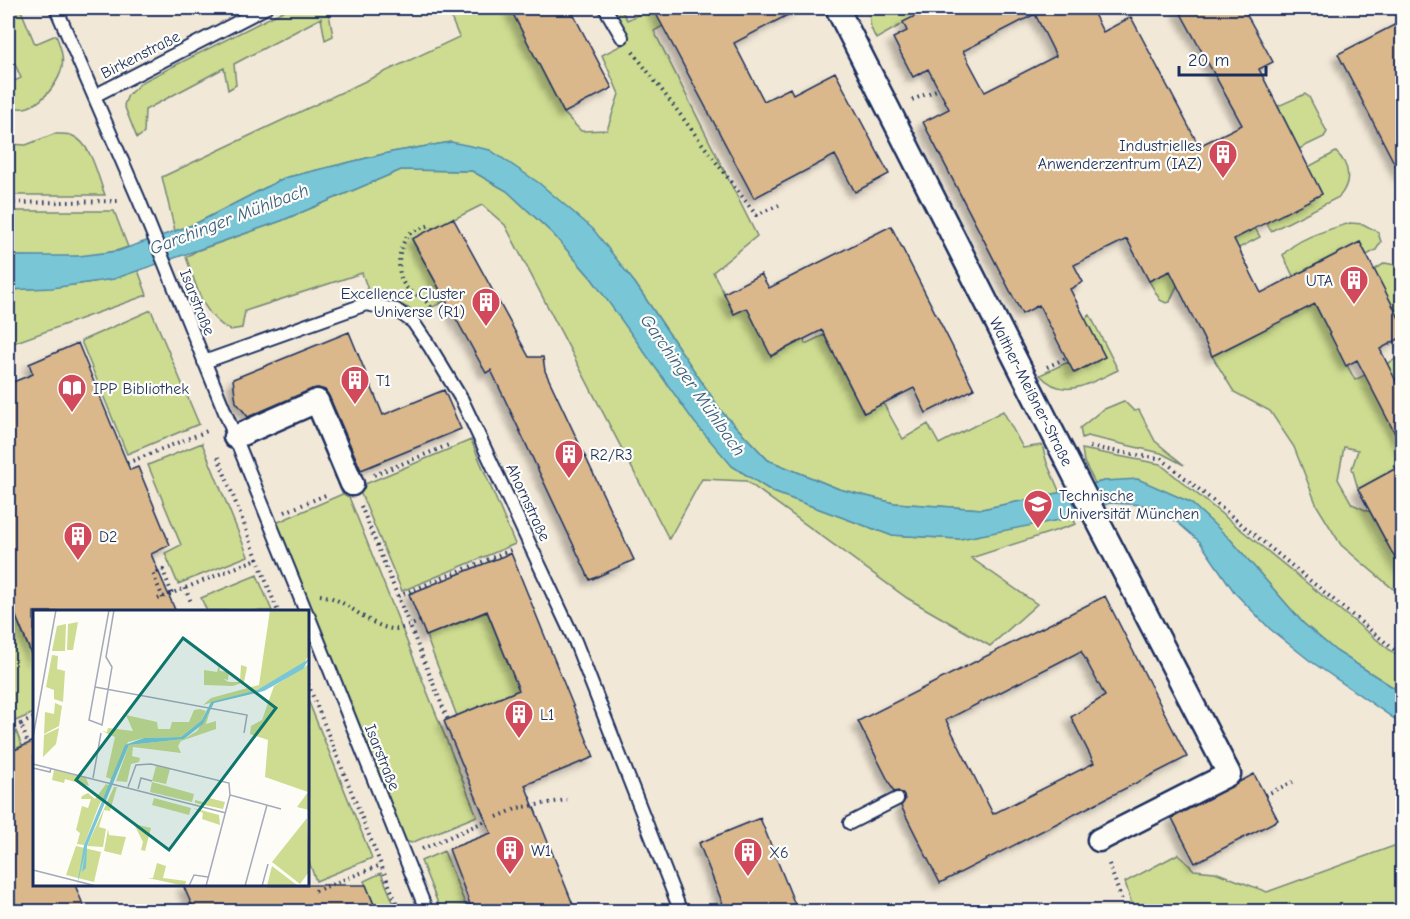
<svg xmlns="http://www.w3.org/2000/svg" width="1410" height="919" font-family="'Comic Neue',sans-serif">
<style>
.built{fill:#f2e8d7;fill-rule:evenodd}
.green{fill:#cddc90;stroke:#748677;stroke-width:1.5}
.water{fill:#79c7d6;stroke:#538aa6;stroke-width:1.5}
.building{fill:#dab88c;stroke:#1b2f5e;stroke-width:1.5;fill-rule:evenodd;filter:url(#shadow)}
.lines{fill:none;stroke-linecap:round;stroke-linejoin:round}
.lane-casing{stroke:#1b2f5e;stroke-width:16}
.street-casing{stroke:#1b2f5e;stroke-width:27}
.path{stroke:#1b2f5e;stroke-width:4;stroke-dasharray:1.5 4.5;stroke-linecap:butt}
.lane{stroke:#fdfcf7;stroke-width:12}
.street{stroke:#fdfcf7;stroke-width:22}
.labels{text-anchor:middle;stroke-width:4.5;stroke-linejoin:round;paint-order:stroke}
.street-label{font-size:16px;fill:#1b2f5e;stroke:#fdfcf7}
.poi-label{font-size:16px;fill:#1b2f5e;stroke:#fdfcf7;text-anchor:start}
.water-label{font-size:18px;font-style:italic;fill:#375d82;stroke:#fdfcf7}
.inset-road{fill:none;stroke:#a3aaba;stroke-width:1.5}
.view{fill:#0f766e;fill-opacity:0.15;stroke:#0f766e;stroke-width:3}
.inset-edge{fill:none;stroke:#1b2f5e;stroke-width:3}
</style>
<defs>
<filter id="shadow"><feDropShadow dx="-5.5" dy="5.5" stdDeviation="3" flood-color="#0004"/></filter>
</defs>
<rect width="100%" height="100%" fill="#fdfcf7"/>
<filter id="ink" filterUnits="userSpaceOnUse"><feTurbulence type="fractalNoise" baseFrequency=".0167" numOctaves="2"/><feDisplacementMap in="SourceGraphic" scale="12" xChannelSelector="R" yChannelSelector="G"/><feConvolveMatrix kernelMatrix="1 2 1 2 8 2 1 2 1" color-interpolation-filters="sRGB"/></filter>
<g filter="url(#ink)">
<path class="built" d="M8,8H1402V883L1363,912L8,911ZM34,612H308V884H34Z"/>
<path class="green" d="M8,8H20L35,44L56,35C60,46 64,56 62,67C58,88 28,121 8,103V84L21,78L8,48Z
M289,8H342L329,14L333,36L325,40L321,18L234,64L236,85L228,90L224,68L145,110L144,133L137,138L124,105L128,95L142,82Z
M447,8H510L564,113L581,131L607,130L619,94L602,55L628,42L610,8H620L627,20L653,8L663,26L654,31L757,236L713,272L734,313L747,308L772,356L804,339L805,344L824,335L864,413L883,403L903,439L928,424L939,444L1003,411L1023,448L1042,445L1047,463L1060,493L982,509L894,503L839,489L768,460L722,412L635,283L451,142L392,152L284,178L195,224L175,231L162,177L459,37Z
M875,8H931L876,39L871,28L869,15Z
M1305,94L1309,97L1327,132L1324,137L1299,149L1278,106Z
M54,134C60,134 68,133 73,136C92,144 98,178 105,195H8V144L26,145Z
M1336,152C1350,165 1352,182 1339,197L1271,231L1266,222L1322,194L1308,167Z
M401,170L472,171L507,191L553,234L592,279L732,466L773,492L890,535L960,539L1071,516L1076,524L971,558L1037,604L990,646L907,598L746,481L702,479L669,539L505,225L482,205L412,240L446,301L417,314L408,308L368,290L362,273L245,311L242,328L230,330C201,315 197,286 186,257L196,251L281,221Z
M8,211H114L128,247C91,261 47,256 8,256Z
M1350,223L1363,224L1378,232L1381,242L1376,250L1367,255L1360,242L1299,273L1294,278L1283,255C1296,238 1331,229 1350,223Z
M1255,228L1260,237L1214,261L1201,255Z
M1187,262C1184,277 1175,287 1170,302L1166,303L1160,300L1149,281Z
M1385,263L1395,265L1402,276V324L1374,270Z
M138,270L147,295L8,345V290C52,288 96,285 138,270Z
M1306,288L1355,380L1398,358L1402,359V375L1373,390L1400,442L1402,441V465L1358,489L1352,468L1358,450L1344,447L1338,479L1352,504L1370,512L1402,571V593L1392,588L1341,545L1317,506L1294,447L1270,411L1234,392L1212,356L1276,323Z
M151,310L199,424L127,454L81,341Z
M1090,315L1118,370C1092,382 1064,402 1040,375L1068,362L1075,373L1105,357L1085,319Z
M1124,401L1134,411L1139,410L1155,441L1184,465L1161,453L1087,436L1082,438L1080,428L1102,410Z
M471,440L515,544L402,591L358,487Z
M202,443L248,556L178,584L165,553L181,545L148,465Z
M1082,449L1160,464L1402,660V693L1336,651L1303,623L1231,540L1104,481L1095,483L1084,462Z
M347,492L477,816L411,843L403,840L276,523Z
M257,575L272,611H207L201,598Z
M8,597L34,662V713L8,724Z
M487,612L519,690L457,716L426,636Z
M308,700L372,858L316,881L308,859Z
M16,731L22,746L8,753V735Z
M1402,843V911H1134L1125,882L1178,854L1194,870L1215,872L1267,892Z
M444,851L468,911H441L421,861Z
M381,873L397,911H377L364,881Z"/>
<path class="water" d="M451,142L490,150L539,183L593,229L635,283L722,412L768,460L839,489L894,503L982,509L1046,496L1104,481L1138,479L1190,502L1231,540L1303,623L1336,651L1402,693V724L1309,660L1270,629L1235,593L1200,542L1177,522L1145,505L1110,503L1059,520L960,539L890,535L773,492L732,466L695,423L592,279L553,234L507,191L472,171L401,170L281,221L114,279L52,288L8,290V256H79L118,251L195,224L284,178L392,152Z"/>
<path class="building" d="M510,8H570L612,88L564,113Z
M653,8H801L734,43L764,101L790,88L793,94L835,72L889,174L855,192L835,155L754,198Z
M931,8H1091L1103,32L1131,17L1199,146L1242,125L1178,8H1243L1273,62L1259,69L1322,194L1234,239L1261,293L1360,242L1402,324V337L1380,349L1402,393V447L1357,360L1346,366L1315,304L1212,356L1170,271L1149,281L1127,239L1074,265L1083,282L1070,289L1105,357L1074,373L1039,305L1022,314L923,122L949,109L928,69L913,77L893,38L907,31L903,22ZM1035,14L1056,56L985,92L963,51Z
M1402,21V178L1338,54Z
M453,218L529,357H543L545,371L634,560L590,580L491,370L486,373L412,239Z
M891,226L974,389L926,413L914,388L864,413L822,330L771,356L747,308L734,314L724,293L761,274L769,288Z
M349,332L383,415L444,390L461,429L361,470L329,396L325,390L318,388L312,389L248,417L236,402L233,379Z
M78,343L130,470L138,467L170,545L151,554L176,612H34V660L8,597V384L33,374L29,364Z
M1402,465V571L1358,489Z
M511,553L594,757L525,785L576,912H473L449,849L491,833L444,721L519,690L487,611L426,636L409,594Z
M1105,596L1187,757L940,883L901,806L905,800L904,795L898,791L894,792L858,721ZM1081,651L1105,696L1071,717L1094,763L993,814L946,720Z
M34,741V885H75L86,912H8V753Z
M1254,774L1278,820L1195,863L1172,818Z
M760,818L798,912H726L699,843Z
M183,885H366L377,912H195Z"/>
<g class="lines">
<g class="lane-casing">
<path id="lane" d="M56,8L139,200L306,612
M605,8L622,37
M94,96L265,8
M204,362L366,304L396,310L413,322L430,347L462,400L575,641L681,912
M308,615L427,912
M850,823L897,799"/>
</g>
<g class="street-casing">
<g id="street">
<path id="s1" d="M837,8L1093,512L1229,774L1099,840"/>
<path d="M235,437L317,401L352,484"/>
</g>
</g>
<path class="path" d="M633,52L756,215L779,205
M912,100L939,89
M8,203L118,201
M431,307C423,296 412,294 406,287C395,274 398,246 409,234C414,230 424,227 431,225
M1047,367L1066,358
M1090,447L1162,459L1402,656
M218,457L278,612
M127,463L207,431
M374,475L451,444
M361,506L448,720
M285,512L328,494
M185,588L191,602
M320,595C347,598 366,626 393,629C401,630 412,625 420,621
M398,596L511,550
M163,598L153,574L163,570L172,594
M158,599L257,559
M308,684L400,912
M21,724L34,718
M8,729L21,724L28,744
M1265,795L1293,782
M497,817L518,808L567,800
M422,849L488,820
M1109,864L1126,912
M315,891L381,865"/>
<use href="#lane" class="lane"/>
<use href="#street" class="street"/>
</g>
</g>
<defs>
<g id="building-pin" transform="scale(1.5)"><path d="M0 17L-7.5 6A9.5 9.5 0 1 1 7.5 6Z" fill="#d1495b" stroke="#fdfcf7"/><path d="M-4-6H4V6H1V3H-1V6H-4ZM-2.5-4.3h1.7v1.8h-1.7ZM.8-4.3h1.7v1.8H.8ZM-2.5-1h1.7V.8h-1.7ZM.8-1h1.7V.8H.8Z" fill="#fff"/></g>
<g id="library-pin" transform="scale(1.5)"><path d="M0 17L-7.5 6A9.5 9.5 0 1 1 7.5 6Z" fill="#d1495b" stroke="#fdfcf7"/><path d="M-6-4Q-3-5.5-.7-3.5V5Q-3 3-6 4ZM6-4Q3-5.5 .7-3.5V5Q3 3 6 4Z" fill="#fff"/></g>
<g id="university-pin" transform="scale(1.5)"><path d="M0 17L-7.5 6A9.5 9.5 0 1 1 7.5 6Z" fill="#d1495b" stroke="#fdfcf7"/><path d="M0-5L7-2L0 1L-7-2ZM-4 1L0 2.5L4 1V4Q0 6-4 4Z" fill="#fff"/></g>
</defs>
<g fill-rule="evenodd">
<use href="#building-pin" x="1223" y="154"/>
<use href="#building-pin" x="1354" y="280"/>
<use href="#building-pin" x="486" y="302"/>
<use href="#building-pin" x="355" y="380"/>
<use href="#library-pin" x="72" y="388"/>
<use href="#building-pin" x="569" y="454"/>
<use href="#university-pin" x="1038" y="504"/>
<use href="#building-pin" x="78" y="536"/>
<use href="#building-pin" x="519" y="714"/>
<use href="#building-pin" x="510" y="850"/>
<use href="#building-pin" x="748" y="852"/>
</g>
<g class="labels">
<g class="street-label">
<text transform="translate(140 54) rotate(-27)" y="6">Birkenstraße</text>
<text transform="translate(198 302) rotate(68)" y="6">Isarstraße</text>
<text dy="6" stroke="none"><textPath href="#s1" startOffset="430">Walther-Meißner-Straße</textPath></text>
<text transform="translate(529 502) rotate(65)" y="6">Ahornstraße</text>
<text transform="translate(383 757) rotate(68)" y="6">Isarstraße</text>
</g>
<g class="poi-label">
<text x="1202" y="151" text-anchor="end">Industrielles<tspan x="1202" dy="18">Anwenderzentrum (IAZ)</tspan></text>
<text x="1333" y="286" text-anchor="end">UTA</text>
<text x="465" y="299" text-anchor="end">Excellence Cluster<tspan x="465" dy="18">Universe (R1)</tspan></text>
<text x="376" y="386">T1</text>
<text x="93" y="394">IPP Bibliothek</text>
<text x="590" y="460">R2/R3</text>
<text x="1059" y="501">Technische<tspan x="1059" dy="18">Universität München</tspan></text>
<text x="99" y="542">D2</text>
<text x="540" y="720">L1</text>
<text x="531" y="856">W1</text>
<text x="769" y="858">X6</text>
</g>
<g class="water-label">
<text transform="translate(229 219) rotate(-21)" y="6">Garchinger Mühlbach</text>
<text transform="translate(693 385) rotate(55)" y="6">Garchinger Mühlbach</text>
</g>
</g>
<g transform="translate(33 610)">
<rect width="276" height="276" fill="#fdfcf7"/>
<path d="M237,0H276V45L271,53L224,80L170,95L178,88L226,75ZM45,12L40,40H34L35,14ZM33,14L32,41H19L24,16ZM19,45L25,46L24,59L32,61L30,92L21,89V80L13,77ZM276,54V200L264,197L275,182L232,167L235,130L217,124L218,116L229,110L241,76ZM186,55L187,61L196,62L195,70L190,69L196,72H207L208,55L214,57L211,72L200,76L171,75V60L184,62ZM22,93L29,96L26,116L11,124L12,102L21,104ZM167,99L173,101L169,110L148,127L111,128L95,132L80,170L73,167L82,127L69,121L74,122L75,118L100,121L93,105L124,112L125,119H137L139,112H156L161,100ZM177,101L173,114L183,111V119L148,131L145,136L148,143L100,137L99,146L107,148L106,152L98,154L94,172L83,171L96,135L151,129L164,121ZM26,118L23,134L10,147L11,125ZM123,156L137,159L133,174L119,171ZM21,160L53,168L56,176L32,169L31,173L19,170ZM119,172L161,184L159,192L117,182ZM73,174L78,176L66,195L51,235L44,234L47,223L43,220L49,196L55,198L58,189H48L49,186L55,183L62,189ZM81,177H84L77,201L71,200L66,217L73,219L70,237L54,236ZM121,188L158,198L156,205L119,195ZM176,188L192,192L190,199L162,193V190L174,193ZM160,198L186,205L187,215L169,209L170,203ZM274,208L276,262L267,274L239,252ZM101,214L118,218L112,241L108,240L110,232ZM75,219L76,225L93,227L88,245L71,241ZM43,236L68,242L61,272L33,265ZM124,253L133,256L130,268L153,271L152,276L115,268H120ZM239,256L265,276H234Z" fill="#cddc90"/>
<path d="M276,49L270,59L231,81L181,93L170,114L151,129L96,135L54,236L53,258L49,262L52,243L44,276L51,235L92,135L111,128L148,127L169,110L178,92L224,80Z" fill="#79c7d6"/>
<path class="inset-road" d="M76,0L56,110L69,115L79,57L73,47L81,0M62,77L214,105L211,123M0,127L23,0M0,154L193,203M0,158L17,162L18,158M60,168L68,123M95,177L103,155L118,154L196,173L197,185L248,199M105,179L108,168L119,171M0,260L63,276M156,276L161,265L175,267M173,276L197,185M212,276L234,195M229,276L235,254"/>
<path class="view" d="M150,28L243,98L136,240L43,170Z"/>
<rect width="276" height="276" class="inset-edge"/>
</g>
<rect width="1410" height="919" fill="none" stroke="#fdfcf7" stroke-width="30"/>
<rect x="15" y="15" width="1380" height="889" fill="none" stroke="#1b2f5e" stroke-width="2" filter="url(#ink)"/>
<path d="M1179 66v9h87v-9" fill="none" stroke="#1b2f5e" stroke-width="3"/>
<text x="1188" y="66" font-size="18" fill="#1b2f5e" stroke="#fdfcf7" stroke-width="4.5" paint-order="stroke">20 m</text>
</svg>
